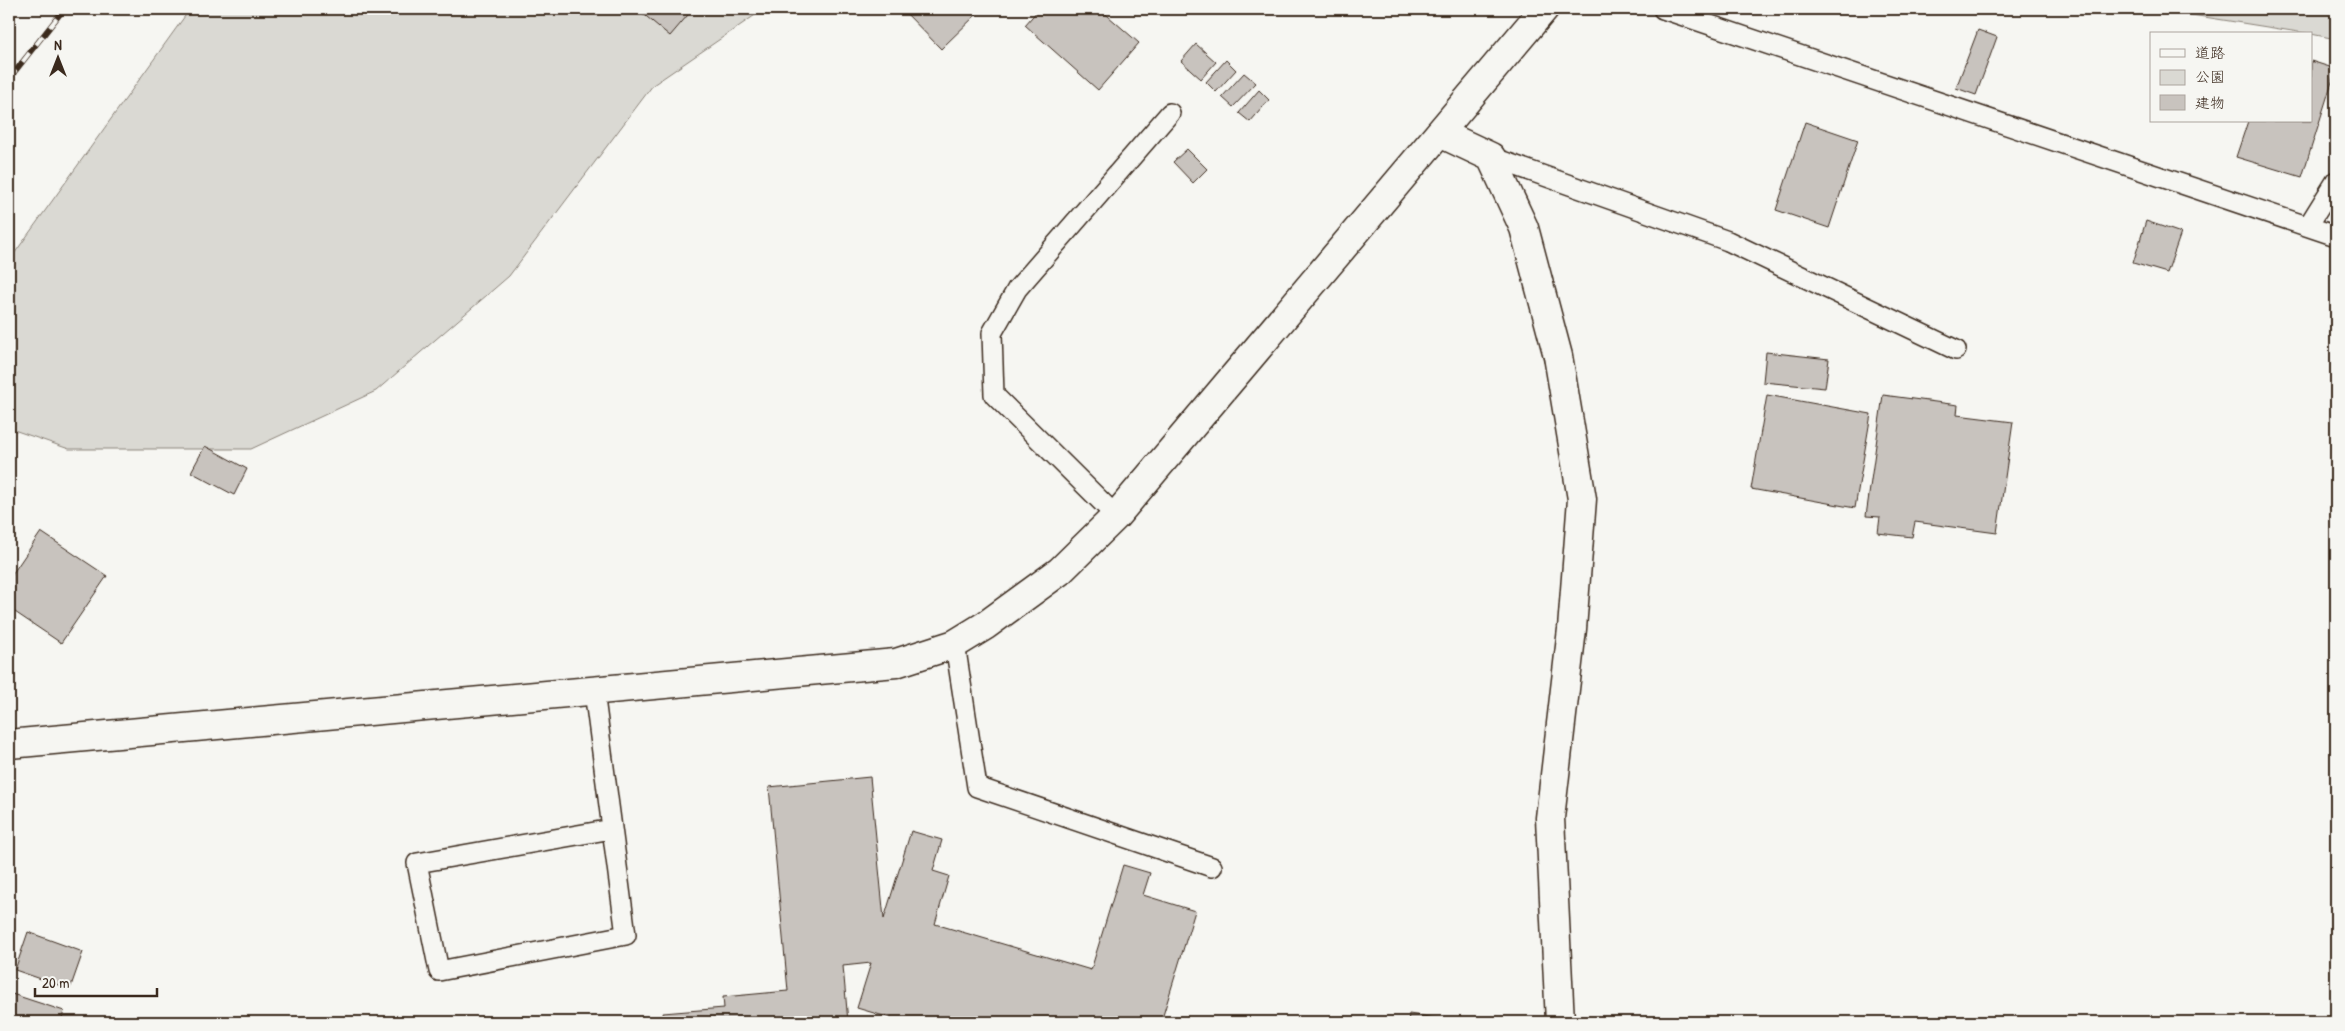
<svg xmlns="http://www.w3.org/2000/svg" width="2345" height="1031" font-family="'Patrick Hand','Klee One',sans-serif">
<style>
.green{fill:#dad9d3;stroke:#8a8278}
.building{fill:#c8c3be;stroke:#3b2a1e}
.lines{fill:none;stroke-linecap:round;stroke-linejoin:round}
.lane-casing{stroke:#3b2a1e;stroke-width:22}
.street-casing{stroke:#3b2a1e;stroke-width:31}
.secondary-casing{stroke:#3b2a1e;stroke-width:31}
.lane{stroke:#f6f6f2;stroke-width:19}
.street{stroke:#f6f6f2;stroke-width:28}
.secondary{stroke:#f6f6f2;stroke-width:28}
.rail-casing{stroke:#3b2a1e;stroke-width:5.5}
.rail{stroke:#f6f6f2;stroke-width:4;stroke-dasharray:11;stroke-linecap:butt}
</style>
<rect width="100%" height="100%" fill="#f6f6f2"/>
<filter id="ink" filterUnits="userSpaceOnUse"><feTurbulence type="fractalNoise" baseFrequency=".02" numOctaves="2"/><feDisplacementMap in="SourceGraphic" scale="10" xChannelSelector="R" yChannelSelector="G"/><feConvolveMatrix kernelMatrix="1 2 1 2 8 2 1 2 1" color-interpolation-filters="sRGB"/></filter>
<g filter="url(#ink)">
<path class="green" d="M190,9H764L653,85L509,276L376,391L251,449H69L11,429L9,427V261Z
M2154,9H2336V39L2311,34Z"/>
<path class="building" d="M644,9H693L670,36L641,12Z
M902,9H980L981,10L941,49Z
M1039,9H1100L1139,43L1098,90L1025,25Z
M1978,30L1997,37L1976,95L1956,88Z
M1196,44L1216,62L1201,79L1181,61Z
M1226,60L1236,70L1216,92L1206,82Z
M2311,61L2336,69L2302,177L2236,157L2248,121H2311Z
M1244,73L1256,83L1233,107L1222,97Z
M1259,90L1269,100L1250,122L1239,113Z
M1805,122L1858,140L1829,228L1776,210Z
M1187,149L1207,169L1193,183L1173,162Z
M2146,221L2181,233L2167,273L2133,263Z
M1766,352L1829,359L1825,388L1763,382Z
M1767,395L1871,414L1855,508L1751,489Z
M1883,395L1958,405L1957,415L2013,422L1997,533L1915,522L1912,537L1878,533L1880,517L1866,516Z
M205,446L247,469L234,495L191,472Z
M41,532L107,576L61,643L9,608V579Z
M870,777L884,919L911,831L942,840L933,871L949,876L935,924L1091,970L1123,865L1150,873L1143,895L1195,911L1161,1022H904L857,1008L871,963L843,966L848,1022H664L663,1013L724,1008L723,997L788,991L769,787Z
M28,932L83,952L70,989L15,970Z
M9,993L64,1011L61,1022H9Z
M1409,1014L1462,1022H1408Z"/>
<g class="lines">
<g class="lane-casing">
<path id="lane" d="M1663,9L2336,236
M1491,157L1728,241L1956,350
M2308,226L2336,181
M1116,516L994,395L992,333L1017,289L1170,113
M955,644L977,787L1212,867
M594,691L626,935L439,971L417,863L612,829"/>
</g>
<g class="street-casing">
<path id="street" d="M1440,133L1491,157L1524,228L1558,356L1582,499L1572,629L1550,818L1560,1022"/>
</g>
<g class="secondary-casing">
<path id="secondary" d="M9,744L896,663L955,644L986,625L1060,571L1116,516L1544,9"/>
</g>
<use href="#lane" class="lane"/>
<use href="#street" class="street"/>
<use href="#secondary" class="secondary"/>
<g class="rail-casing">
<path id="rail" d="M9,79L64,9"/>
</g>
<use href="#rail" class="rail"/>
</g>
</g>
<rect width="2345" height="1031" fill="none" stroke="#f6f6f2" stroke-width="30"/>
<rect x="15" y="15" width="2315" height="1001" fill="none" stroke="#3b2a1e" stroke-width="2" filter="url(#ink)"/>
<rect x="2150" y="32" width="162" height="90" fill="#f6f6f2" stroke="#aba49d"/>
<rect x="2160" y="49" width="25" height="8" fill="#f6f6f2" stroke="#aba49d"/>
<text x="2195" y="58" font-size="15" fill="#3b2a1e">道路</text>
<rect x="2160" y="70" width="25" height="15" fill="#dad9d3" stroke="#aba49d"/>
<text x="2195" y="82" font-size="15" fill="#3b2a1e">公園</text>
<rect x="2160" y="95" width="25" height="15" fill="#c8c3be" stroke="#aba49d"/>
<text x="2195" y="108" font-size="15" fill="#3b2a1e">建物</text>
<g transform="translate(58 58)" stroke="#f6f6f2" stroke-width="4" paint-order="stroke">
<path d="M0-4L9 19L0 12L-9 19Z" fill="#3b2a1e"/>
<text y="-8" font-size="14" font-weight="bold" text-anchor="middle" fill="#3b2a1e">N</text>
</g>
<path d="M35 988v8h122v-8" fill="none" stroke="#3b2a1e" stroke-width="2.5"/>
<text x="42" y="988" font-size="15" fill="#3b2a1e" stroke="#f6f6f2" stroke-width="4" paint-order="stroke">20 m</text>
</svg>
